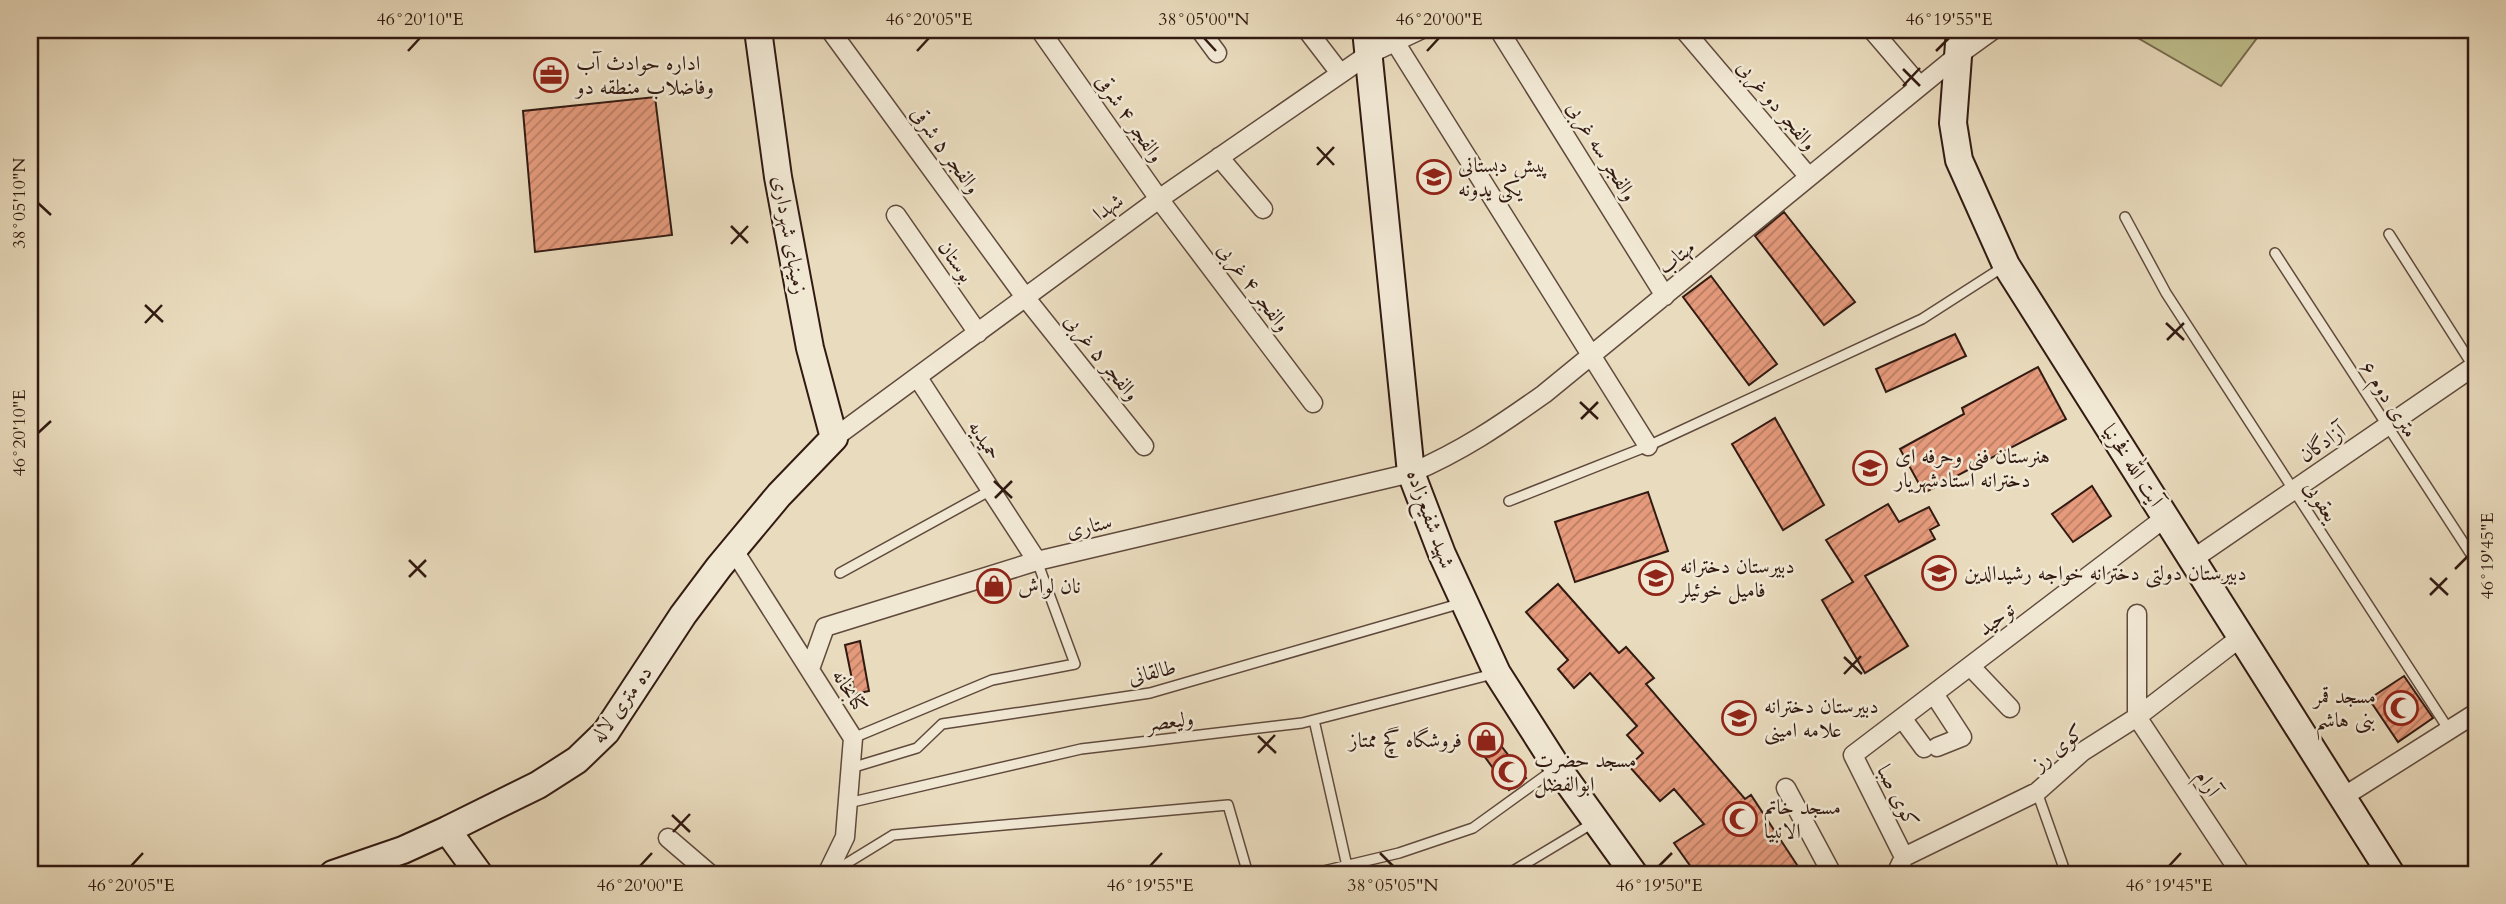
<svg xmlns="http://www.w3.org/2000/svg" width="2506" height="904" font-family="Cardo,Amiri,serif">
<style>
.green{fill:#bebe8c;stroke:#786c4f;stroke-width:2}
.building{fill:url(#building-hatch);stroke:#321a12;stroke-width:2}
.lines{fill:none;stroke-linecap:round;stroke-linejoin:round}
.lane-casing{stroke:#604a3d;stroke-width:12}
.street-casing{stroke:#604a3d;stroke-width:21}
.secondary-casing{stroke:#321a12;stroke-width:30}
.lane{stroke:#f1e8d4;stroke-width:9}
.street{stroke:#f1e8d4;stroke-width:18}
.secondary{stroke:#f1e8d4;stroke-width:26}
.ticks{fill:none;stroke:#321a12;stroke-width:2.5}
.labels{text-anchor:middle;stroke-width:5;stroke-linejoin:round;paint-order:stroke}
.poi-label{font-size:21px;fill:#321a12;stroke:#f1e8d4;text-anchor:start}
.street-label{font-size:21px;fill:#321a12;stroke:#f1e8d4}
.neatline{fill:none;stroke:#321a12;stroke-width:2.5}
.ticks-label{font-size:18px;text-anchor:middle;fill:#321a12}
</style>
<defs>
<pattern id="building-hatch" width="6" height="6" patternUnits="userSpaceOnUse" patternTransform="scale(1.75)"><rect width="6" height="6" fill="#e59a7c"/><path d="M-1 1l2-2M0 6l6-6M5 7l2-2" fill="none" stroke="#ba7d64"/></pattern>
</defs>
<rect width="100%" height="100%" fill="#e9dbbd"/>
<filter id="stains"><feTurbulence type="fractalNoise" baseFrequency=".00286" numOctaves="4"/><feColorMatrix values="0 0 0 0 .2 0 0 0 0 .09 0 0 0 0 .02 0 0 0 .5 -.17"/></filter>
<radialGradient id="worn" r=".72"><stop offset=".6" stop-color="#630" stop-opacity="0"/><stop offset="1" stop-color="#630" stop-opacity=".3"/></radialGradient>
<path class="green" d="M2124,30H2263L2221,86Z"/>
<path class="building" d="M655,97L672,235L535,252L523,111Z
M1784,212L1855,302L1824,325L1755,236Z
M1711,276L1777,364L1749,385L1683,297Z
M1955,334L1966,356L1886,392L1876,369Z
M2038,367L2066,419L1924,493L1900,449L1964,414L1962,408Z
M1775,418L1824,505L1783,530L1732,444Z
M2092,486L2111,516L2073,542L2052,514Z
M1648,492L1668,551L1575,582L1555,522Z
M1888,504L1899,522L1929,507L1939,525L1930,530L1935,539L1865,576L1908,646L1865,673L1822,600L1853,582L1826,540Z
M1558,584L1619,653L1626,647L1654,678L1646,684L1745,799L1751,795L1803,874H1696L1674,843L1704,824L1674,789L1660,801L1629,766L1643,753L1627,735L1637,726L1590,673L1574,688L1558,669L1568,660L1526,612Z
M860,641L869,691L855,694L845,645Z
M2404,676L2433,718L2398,742L2369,699Z
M1490,725L1500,742L1499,743L1526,778L1509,790L1471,738Z"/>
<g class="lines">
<g class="lane-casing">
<path id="lane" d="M2125,217L2166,293L2449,730
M2389,234L2475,369
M2275,253L2476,562
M1509,501L1648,446L1922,319L2003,267
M840,573L991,490
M1314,720L1347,866
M853,738L992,680L1075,664L1037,561
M851,768L917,748L942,724L1150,693L1462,603
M2037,792L2066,874
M848,803L1081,749L1302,723L1493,674
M831,873L893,835L1228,805L1248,874
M1311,874L1399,853L1473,828L1556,768
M1508,874L1593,823
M2128,874L2147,872V874"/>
</g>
<g class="street-casing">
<path id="street" d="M830,30L1025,297L1144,446
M1040,30L1159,199L1313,403
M1200,30L1217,53
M1307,30L1340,73
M1499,30L1665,296
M1684,30L1809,177
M1872,30L1920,86
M1395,42L1648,446
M1219,157L1263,209
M896,215L978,333
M918,378L1037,561
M834,438L1159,199L1369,54L1420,30
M733,549L853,738L845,837L827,874
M2193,559L2476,365
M2137,614V717L2241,874
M1971,667L2010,708
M810,669L825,627L1037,561L1411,473C1462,451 1499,426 1544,394L1957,56L1993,30
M1934,694L1962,737L1937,747
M1902,718L1924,748
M1786,788L1832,874
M2343,797L2476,713
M668,838L710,874
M1904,857L1853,755L2166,517
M1896,874L1904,857L2037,792L2082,752L2137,717L2241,637"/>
</g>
<g class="secondary-casing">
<path id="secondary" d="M1366,30L1411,473L1442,554L1497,673L1557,767L1634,874
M1960,30L1953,123L1959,160L2006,265L2391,874
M447,830L479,874
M333,874L403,850L447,830L538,785L577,760L606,732L683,615L719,567L779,495L834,438L810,348L778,177L758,30"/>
</g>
<use href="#lane" class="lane"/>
<use href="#street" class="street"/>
<use href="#secondary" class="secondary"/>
</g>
<path class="ticks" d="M1204,38L1216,51M408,51L420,38M917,51L929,38M1427,51L1439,38M1936,51L1949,38M1903,69L1920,86M1903,86L1920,68M1317,147L1334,165M1317,165L1334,147M38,203L51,215M731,226L748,243M731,244L748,226M145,305L163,322M145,323L162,305M2166,323L2184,340M2167,340L2184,323M1580,402L1598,419M1581,419L1598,402M38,433L51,421M994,481L1012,498M995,498L1012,481M409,560L426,577M2455,569L2468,556M409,577L426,560M2430,578L2448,595M2430,595L2447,578M1844,657L1862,674M1844,674L1861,656M1258,736L1276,753M1258,753L1275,735M672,815L690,832M673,832L690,814M1380,853L1393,866M131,866L143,853M640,866L652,853M1150,866L1162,853M1659,866L1672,853M2169,866L2181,853"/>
<defs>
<g id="office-ring" transform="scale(1.75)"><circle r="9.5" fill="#f1e8d4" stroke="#8f2418" stroke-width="1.5"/><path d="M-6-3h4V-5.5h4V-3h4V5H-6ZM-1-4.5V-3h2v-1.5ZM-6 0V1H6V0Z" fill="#8f2418"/></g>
<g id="school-ring" transform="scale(1.75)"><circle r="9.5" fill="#f1e8d4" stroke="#8f2418" stroke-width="1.5"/><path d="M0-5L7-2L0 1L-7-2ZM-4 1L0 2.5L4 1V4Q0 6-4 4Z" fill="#8f2418"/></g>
<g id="shop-ring" transform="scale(1.75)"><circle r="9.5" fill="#f1e8d4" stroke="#8f2418" stroke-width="1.5"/><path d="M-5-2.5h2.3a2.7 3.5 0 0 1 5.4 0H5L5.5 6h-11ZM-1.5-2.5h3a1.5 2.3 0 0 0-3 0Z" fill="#8f2418"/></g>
<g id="mosque-ring" transform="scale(1.75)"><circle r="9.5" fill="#f1e8d4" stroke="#8f2418" stroke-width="1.5"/><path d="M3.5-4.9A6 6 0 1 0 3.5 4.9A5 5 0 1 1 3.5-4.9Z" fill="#8f2418"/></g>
</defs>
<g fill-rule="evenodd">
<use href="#office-ring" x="551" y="75"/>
<use href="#school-ring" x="1434" y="177"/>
<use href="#school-ring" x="1870" y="468"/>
<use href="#school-ring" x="1939" y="573"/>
<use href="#school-ring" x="1656" y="578"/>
<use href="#shop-ring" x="994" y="586"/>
<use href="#mosque-ring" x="2401" y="708"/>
<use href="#school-ring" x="1739" y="718"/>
<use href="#shop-ring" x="1486" y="740"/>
<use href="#mosque-ring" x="1509" y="772"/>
<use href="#mosque-ring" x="1740" y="819"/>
</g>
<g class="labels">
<g class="poi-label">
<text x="576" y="70">اداره حوادث آب<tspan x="576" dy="24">وفاضلاب منطقه دو</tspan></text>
<text x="1458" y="172">پیش دبستانی<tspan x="1458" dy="24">یکی یدونه</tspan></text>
<text x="1895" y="463">هنرستان فنی وحرفه ای<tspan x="1895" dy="24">دخترانه استادشهریار</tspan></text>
<text x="1680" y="573">دبیرستان دخترانه<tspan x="1680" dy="24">فامیل خوئیلر</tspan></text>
<text x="1964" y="580">دبیرستان دولتی دخترانه خواجه رشیدالدین</text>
<text x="1018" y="593">نان لواش</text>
<text x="2376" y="703" text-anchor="end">مسجد قمر<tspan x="2376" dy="24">بنی هاشم</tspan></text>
<text x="1764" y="713">دبیرستان دخترانه<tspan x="1764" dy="24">علامه امینی</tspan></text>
<text x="1462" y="747" text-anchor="end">فروشگاه گچ ممتاز</text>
<text x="1534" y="767">مسجد حضرت<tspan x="1534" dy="24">ابوالفضل</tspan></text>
<text x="1764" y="814">مسجد خاتم<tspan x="1764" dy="24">الانبیا</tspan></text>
</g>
<g class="street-label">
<text transform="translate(1777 105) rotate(50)" y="7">والفجر دو غربی</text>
<text transform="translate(1130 118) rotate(55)" y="7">والفجر ۴ شرقی</text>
<text transform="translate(946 150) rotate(54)" y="7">والفجر ۵ شرقی</text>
<text transform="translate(1602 151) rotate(58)" y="7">والفجر سه غربی</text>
<text transform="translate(1108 207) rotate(-36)" y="7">شهدا</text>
<text transform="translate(790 235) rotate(80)" y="7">زمینهای شهرداری</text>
<text transform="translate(1676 257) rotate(-39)" y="7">مهتاب</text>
<text transform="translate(956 261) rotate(55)" y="7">بوستان</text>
<text transform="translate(1254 287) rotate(53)" y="7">والفجر ۴ غربی</text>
<text transform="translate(1102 357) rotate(51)" y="7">والفجر ۵ غربی</text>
<text transform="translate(2389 399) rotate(57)" y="7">۶ متری دوم</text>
<text transform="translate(985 440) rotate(57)" y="7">حمیدیه</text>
<text transform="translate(2322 443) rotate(-34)" y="7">آزادگان</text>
<text transform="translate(2133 465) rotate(57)" y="7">آیت الله فخرنیا</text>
<text transform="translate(2321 501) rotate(57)" y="7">یعقوبی</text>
<text transform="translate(1431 519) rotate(70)" y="7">شهید شفیع‌زاده</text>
<text transform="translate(1089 526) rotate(-13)" y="7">ستاری</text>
<text transform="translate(1996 619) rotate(-38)" y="7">توحید</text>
<text transform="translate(1152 672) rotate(-13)" y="7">طالقانی</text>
<text transform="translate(850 691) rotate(58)" y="7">کتابخانه</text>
<text transform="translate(621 704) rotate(-54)" y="7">ده متری لاله</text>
<text transform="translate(1170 721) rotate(-7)" y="7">ولیعصر</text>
<text transform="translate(2058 747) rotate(-39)" y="7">کوی رز</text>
<text transform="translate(2208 783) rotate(57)" y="7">آرام</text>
<text transform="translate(1898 796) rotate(63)" y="7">کوی صبا</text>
</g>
</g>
<rect width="2506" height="904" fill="none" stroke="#e9dbbd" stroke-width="77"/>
<rect x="38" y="38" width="2430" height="828" class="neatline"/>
<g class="ticks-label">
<text x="420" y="25">46°20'10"E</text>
<text x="929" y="25">46°20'05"E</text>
<text x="1204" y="25">38°05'00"N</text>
<text x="1439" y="25">46°20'00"E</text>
<text x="1949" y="25">46°19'55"E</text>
<text transform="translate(19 203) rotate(-90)" y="6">38°05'10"N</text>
<text transform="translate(19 433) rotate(-90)" y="6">46°20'10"E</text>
<text transform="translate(2487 556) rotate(-90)" y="6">46°19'45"E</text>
<text x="131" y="891">46°20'05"E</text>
<text x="640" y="891">46°20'00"E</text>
<text x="1150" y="891">46°19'55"E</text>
<text x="1393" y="891">38°05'05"N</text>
<text x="1659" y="891">46°19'50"E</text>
<text x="2169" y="891">46°19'45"E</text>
</g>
<rect width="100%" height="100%" filter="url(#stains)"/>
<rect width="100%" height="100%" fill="url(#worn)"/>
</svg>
